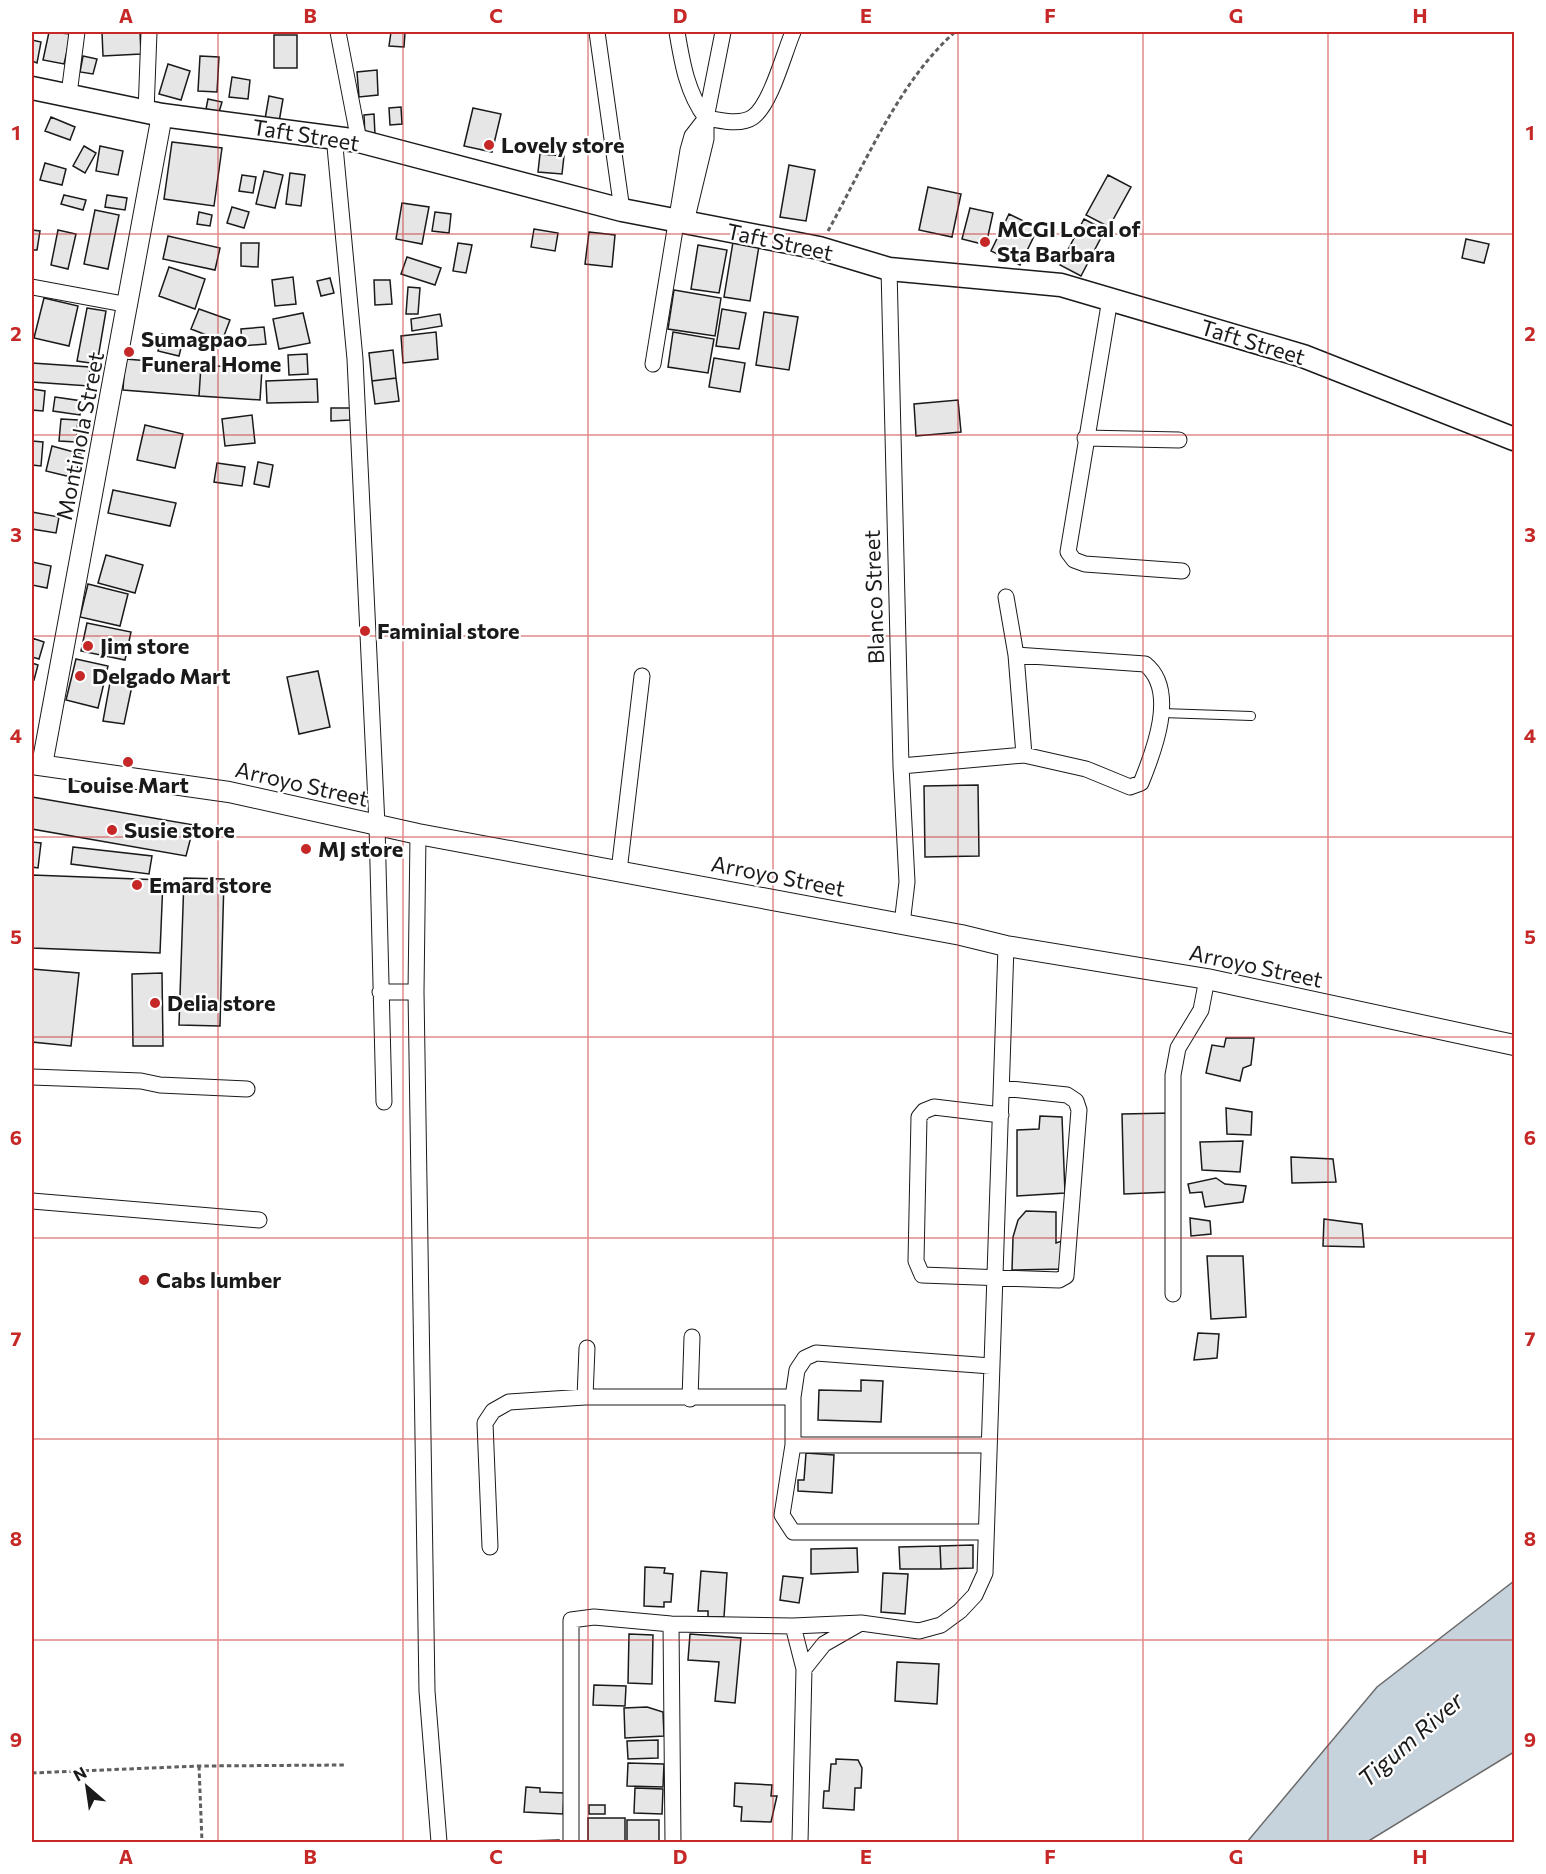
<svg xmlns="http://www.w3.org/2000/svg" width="1546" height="1874" font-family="Commissioner,sans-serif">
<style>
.water{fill:#c6d2dc;stroke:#6a6a6a;stroke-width:1.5}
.building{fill:#e6e6e6;stroke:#1a1a1a;stroke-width:1.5}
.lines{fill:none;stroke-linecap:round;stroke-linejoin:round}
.service-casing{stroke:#1a1a1a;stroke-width:10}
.minor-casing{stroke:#1a1a1a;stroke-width:17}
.tertiary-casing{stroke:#1a1a1a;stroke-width:22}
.secondary-casing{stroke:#1a1a1a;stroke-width:25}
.path{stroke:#5f5f5f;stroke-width:3;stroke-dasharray:4.5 3;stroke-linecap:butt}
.service{stroke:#fff;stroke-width:8}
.minor{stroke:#fff;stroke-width:15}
.tertiary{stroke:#fff;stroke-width:20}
.secondary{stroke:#fff;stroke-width:22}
.grid{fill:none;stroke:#c62828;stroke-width:1.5;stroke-opacity:0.55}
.poi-dot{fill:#c62828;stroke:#fff;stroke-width:2}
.labels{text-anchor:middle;stroke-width:4.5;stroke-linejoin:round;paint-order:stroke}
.street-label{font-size:22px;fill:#1a1a1a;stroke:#fff}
.poi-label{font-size:22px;font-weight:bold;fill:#1a1a1a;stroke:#fff;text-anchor:start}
.water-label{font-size:24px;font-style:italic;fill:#1a1a1a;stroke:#fff}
.neatline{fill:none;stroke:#c62828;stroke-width:2}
.grid-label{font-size:20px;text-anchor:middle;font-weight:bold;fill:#c62828}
</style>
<rect width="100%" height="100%" fill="#fff"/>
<path class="water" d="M1514,1581V1752L1367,1842H1247L1377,1687Z"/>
<path class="building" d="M49,32L71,34L64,64L43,60Z
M102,32H140L141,54L103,56Z
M391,32L405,33L404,47L389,46Z
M274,35H297V68H274Z
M32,40L41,42L37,63L32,61Z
M83,56L97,59L93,74L80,72Z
M200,56L219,57L217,92L198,91Z
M168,64L190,71L181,100L159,94Z
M377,70L378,95L359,97L357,72Z
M232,77L250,80L248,99L229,97Z
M269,96L283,99L279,122L265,119Z
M208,99L222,102L219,112L206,109Z
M401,107L402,124L390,125L389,108Z
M473,108L501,114L492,152L464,146Z
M374,114L375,135L365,136L364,115Z
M51,117L75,127L70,140L45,131Z
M172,142L222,148L214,206L164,199Z
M84,146L96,153L85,173L73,166Z
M100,146L123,151L118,175L96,171Z
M540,154L564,156L562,174L538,172Z
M45,163L66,169L62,185L40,180Z
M789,165L815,170L806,221L780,217Z
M264,171L283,175L275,208L256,204Z
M290,173L305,175L301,206L286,204Z
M242,175L256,177L253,193L239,191Z
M1108,175L1131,187L1109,227L1086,215Z
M928,187L961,194L952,237L919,230Z
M64,195L86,200L83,210L61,204Z
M107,195L127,198L125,210L105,207Z
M402,203L429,207L422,244L396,239Z
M232,207L249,212L244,228L227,223Z
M970,208L993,213L986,245L962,239Z
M95,210L119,215L108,269L84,264Z
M199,212L212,215L210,226L197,224Z
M435,212L451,214L449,233L432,231Z
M1009,214L1038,228L1020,265L991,251Z
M1084,219L1105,230L1081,276L1060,265Z
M534,229L558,233L555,251L531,247Z
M32,230L40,231L37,250H32Z
M58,230L76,234L68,269L51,265Z
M589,232L615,235L612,267L585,264Z
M168,236L220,248L215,270L163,259Z
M1466,239L1489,244L1484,263L1462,258Z
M733,242L759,246L750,301L724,297Z
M241,243H259L258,267L241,266Z
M458,243L472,245L466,273L453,271Z
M698,245L727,250L719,293L691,289Z
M407,257L441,268L435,285L401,274Z
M169,267L205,279L195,309L159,296Z
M293,277L296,304L275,306L272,280Z
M330,278L334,293L321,296L317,281Z
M374,280H390L392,304L375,305Z
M408,287L420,288L418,314H406Z
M674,290L721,298L715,336L668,329Z
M44,298L78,306L69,346L34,338Z
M87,308L106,311L97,364L77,361Z
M199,309L230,320L222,341L191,329Z
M722,309L746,313L739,349L716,346Z
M764,312L798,317L789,370L756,365Z
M303,313L310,343L279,349L273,319Z
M440,314L442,326L412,331L411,319Z
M264,327L266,344L242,346L241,329Z
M436,332L438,359L403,363L401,336Z
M673,332L714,339L708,373L668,367Z
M162,334L183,340L179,356L158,351Z
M393,350L396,378L372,381L369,353Z
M307,354L308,374L289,375L288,355Z
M714,358L745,363L740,392L709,387Z
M125,359L201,365L199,396L123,390Z
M32,363L90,367L89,386L32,382Z
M201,365L262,369L260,400L199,396Z
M396,378L399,401L375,404L372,381Z
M317,379L318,402L267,403L266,381Z
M32,389L45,391L43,411L32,410Z
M55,397L82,401L80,415L53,411Z
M958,400L961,432L916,436L914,404Z
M331,408H350V420L331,421Z
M252,415L255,443L225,446L222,419Z
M61,419L78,420L76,442L59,441Z
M145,425L183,434L175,468L137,460Z
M32,441L43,442L41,466L32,465Z
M52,446L81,454L75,478L46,471Z
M258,462L273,465L269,487L254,484Z
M217,463L245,467L242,486L214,482Z
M113,490L176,503L170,526L108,513Z
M32,512L59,517L56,533L32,529Z
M106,555L143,565L135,593L98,583Z
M32,562L51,566L47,588L32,585Z
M88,584L128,594L120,626L80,617Z
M87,623L131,632L125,660L81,651Z
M32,638L44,642L39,659L32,657Z
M76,659L108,666L98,708L66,700Z
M32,663L38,665L34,680L32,679Z
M318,671L330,727L299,734L287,677Z
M111,677L133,681L124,724L103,721Z
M978,785L979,856L925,857L924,786Z
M32,797L194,825L186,856L32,829Z
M32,842L41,843L38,868L32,867Z
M73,847L152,856L149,874L71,864Z
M32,875L163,880L160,953L32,948Z
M184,878L224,879L220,1026L179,1025Z
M32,969L79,973L71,1046L32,1042Z
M162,973L163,1046H133L132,974Z
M1226,1038H1254L1251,1065L1243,1068L1240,1081L1206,1073L1212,1045L1224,1047Z
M1226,1108L1252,1112L1251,1135L1227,1134Z
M1171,1113V1192L1124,1194L1122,1114Z
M1040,1116L1062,1117L1065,1193L1017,1196V1130L1039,1129Z
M1243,1141L1240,1172L1202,1170L1200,1142Z
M1291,1157L1333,1159L1336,1182L1292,1183Z
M1216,1178L1225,1184L1246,1186L1243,1202L1205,1207L1202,1192L1190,1193L1188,1184Z
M1026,1211L1056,1212V1243L1068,1239L1063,1269L1012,1270L1013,1237L1018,1220Z
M1190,1218L1210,1221L1211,1234L1191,1236Z
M1324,1219L1362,1224L1364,1247L1323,1246Z
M1207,1256H1243L1246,1317L1211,1319Z
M1198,1333L1219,1334L1217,1358L1194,1360Z
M861,1380L883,1381L881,1422L818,1420L819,1390L861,1391Z
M806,1453L834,1455L832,1493L798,1491V1480H804Z
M973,1545V1568L941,1569L940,1546Z
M940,1546L941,1569H900L899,1547Z
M857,1548L858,1572L811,1574V1549Z
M645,1567L665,1568L664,1573L673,1574L671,1602H664V1607L644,1606Z
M701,1571L727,1573L724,1617H708V1611H698Z
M883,1573L908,1574L905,1614L881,1612Z
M783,1576L803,1578L799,1603L780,1600Z
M629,1634L653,1635L652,1684L628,1683Z
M690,1634L741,1638L735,1703L715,1701L719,1662L688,1660Z
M897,1662L939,1664L937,1704L895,1701Z
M594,1685L626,1686L625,1706L593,1705Z
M647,1707L663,1712L664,1736L625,1738L624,1708Z
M658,1740V1758L628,1759L627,1741Z
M836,1759L858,1760L862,1768L861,1788H855L854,1810L823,1808L824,1791H829L831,1764H836Z
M628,1763L664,1764L663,1787L627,1786Z
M735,1783L772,1785L771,1796H777L771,1822L741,1821L742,1807L734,1806Z
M526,1787L540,1788V1792L564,1793L563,1814L524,1812Z
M635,1788L663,1789L662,1814L634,1813Z
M589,1805H605V1814H589Z
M588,1818H625V1842H588Z
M627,1820H659V1842H627Z
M559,1840V1842H528V1841Z"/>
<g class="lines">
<g class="service-casing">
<path id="service" d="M1162,713L1251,716"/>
</g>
<g class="minor-casing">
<path id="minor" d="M338,32L359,141
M597,32L622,210
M677,32C682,62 687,93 706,118C720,120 740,126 753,117C771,104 784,53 793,32
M69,94L77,32
M146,112L149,32
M334,136L355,359L377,825L384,1102
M686,222L706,139V118L723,32
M889,269L901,766L907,882L902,924
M32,287L129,305
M1110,299L1068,552L1074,560L1085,564L1182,571
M653,364L688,150L692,136L706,118
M1085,438L1179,440
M1006,597L1016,655L1024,755
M901,766L1024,755L1086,769L1130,787L1141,783C1154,751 1178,690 1145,664L1016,655
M418,834L416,992L427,1691L439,1842
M619,871L642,676
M380,992H416
M32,1077L141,1081L160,1085L247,1089
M1001,1115L934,1107L924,1111L919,1117L916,1261L922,1275L1059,1280L1066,1276L1079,1110L1076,1101L1067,1095L1002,1088
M32,1201L259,1220
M1173,1294V1075L1178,1048L1201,1010L1207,979
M585,1397L587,1348
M690,1399L692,1337
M793,1445H988
M985,1532H793L782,1515L793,1445V1397L797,1370L805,1358L816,1353L991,1366
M490,1547L485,1423L493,1411L509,1402L585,1397H793
M671,1624L673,1842
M793,1626L804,1669
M571,1842V1620L594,1617L671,1624L793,1626L861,1623L919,1631L941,1625L960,1611L975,1595L985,1573L1006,946
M800,1842L804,1669L824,1644L859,1624"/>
</g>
<g class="tertiary-casing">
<path id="tertiary" d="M32,764L229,792L418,834L961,935L1006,946L1207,979L1514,1045
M42,765L162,115"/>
</g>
<g class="secondary-casing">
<path id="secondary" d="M32,88L162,115L359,141L622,210L819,248L889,269L1061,285L1303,356L1514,439"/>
</g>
<path class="path" d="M828,231C864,166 899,81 955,32
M199,1766L202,1842
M32,1773L199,1766L346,1765"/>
<use href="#service" class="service"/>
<use href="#minor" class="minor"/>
<use href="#tertiary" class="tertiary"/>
<use href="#secondary" class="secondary"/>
</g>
<path class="grid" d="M218,32V1842M403,32V1842M588,32V1842M773,32V1842M958,32V1842M1143,32V1842M1328,32V1842M32,234H1514M32,435H1514M32,636H1514M32,837H1514M32,1037H1514M32,1238H1514M32,1439H1514M32,1640H1514"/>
<g class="poi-dot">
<circle cx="489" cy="145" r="6"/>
<circle cx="985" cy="242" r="6"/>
<circle cx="129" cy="352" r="6"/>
<circle cx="365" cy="631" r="6"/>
<circle cx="88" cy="646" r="6"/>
<circle cx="80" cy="676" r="6"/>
<circle cx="128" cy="762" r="6"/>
<circle cx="112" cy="830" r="6"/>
<circle cx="306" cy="849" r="6"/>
<circle cx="137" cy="885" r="6"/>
<circle cx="155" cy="1003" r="6"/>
<circle cx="144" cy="1280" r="6"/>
</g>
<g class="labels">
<g class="street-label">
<text transform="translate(306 135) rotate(9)" y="8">Taft Street</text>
<text transform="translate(780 242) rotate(12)" y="8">Taft Street</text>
<text transform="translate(1253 342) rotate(17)" y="8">Taft Street</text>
<text transform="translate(80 436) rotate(-79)" y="8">Montinola Street</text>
<text transform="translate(874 597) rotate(-92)" y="8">Blanco Street</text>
<text transform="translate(302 784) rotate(13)" y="8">Arroyo Street</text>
<text transform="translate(778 876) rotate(11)" y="8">Arroyo Street</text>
<text transform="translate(1256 966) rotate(12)" y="8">Arroyo Street</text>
</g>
<g class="poi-label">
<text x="501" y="153">Lovely store</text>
<text x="997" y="237">MCGI Local of<tspan x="997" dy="25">Sta Barbara</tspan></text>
<text x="141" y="347">Sumagpao<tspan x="141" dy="25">Funeral Home</tspan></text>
<text x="377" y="639">Faminial store</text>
<text x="100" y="654">Jim store</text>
<text x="92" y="684">Delgado Mart</text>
<text x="128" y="793" text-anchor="middle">Louise Mart</text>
<text x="124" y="838">Susie store</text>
<text x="318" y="857">MJ store</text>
<text x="149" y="893">Emard store</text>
<text x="167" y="1011">Delia store</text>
<text x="156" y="1288">Cabs lumber</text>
</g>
<g class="water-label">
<text transform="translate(1411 1740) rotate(-41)" y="8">Tigum River</text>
</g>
</g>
<rect width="1546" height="1874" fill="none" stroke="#ffffff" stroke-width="66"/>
<g transform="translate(87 1787) rotate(331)" stroke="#ffffff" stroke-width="4.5" paint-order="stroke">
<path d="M0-4.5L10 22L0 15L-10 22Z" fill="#1a1a1a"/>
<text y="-9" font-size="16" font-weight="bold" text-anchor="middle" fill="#1a1a1a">N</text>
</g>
<rect x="33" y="33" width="1480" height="1808" class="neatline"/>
<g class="grid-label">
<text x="126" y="23">A</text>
<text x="310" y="23">B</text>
<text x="496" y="23">C</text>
<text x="680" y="23">D</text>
<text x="866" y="23">E</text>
<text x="1050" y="23">F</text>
<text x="1236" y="23">G</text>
<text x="1420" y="23">H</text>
<text x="16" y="140">1</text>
<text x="1530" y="140">1</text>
<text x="16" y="341">2</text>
<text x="1530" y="341">2</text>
<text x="16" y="542">3</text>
<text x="1530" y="542">3</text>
<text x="16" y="743">4</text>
<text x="1530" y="743">4</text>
<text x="16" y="944">5</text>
<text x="1530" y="944">5</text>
<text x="16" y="1145">6</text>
<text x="1530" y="1145">6</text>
<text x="16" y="1346">7</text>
<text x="1530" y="1346">7</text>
<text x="16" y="1546">8</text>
<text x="1530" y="1546">8</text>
<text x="16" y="1747">9</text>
<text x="1530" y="1747">9</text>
<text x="126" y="1864">A</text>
<text x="310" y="1864">B</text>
<text x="496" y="1864">C</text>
<text x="680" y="1864">D</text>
<text x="866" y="1864">E</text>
<text x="1050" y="1864">F</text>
<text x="1236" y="1864">G</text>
<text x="1420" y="1864">H</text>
</g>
</svg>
